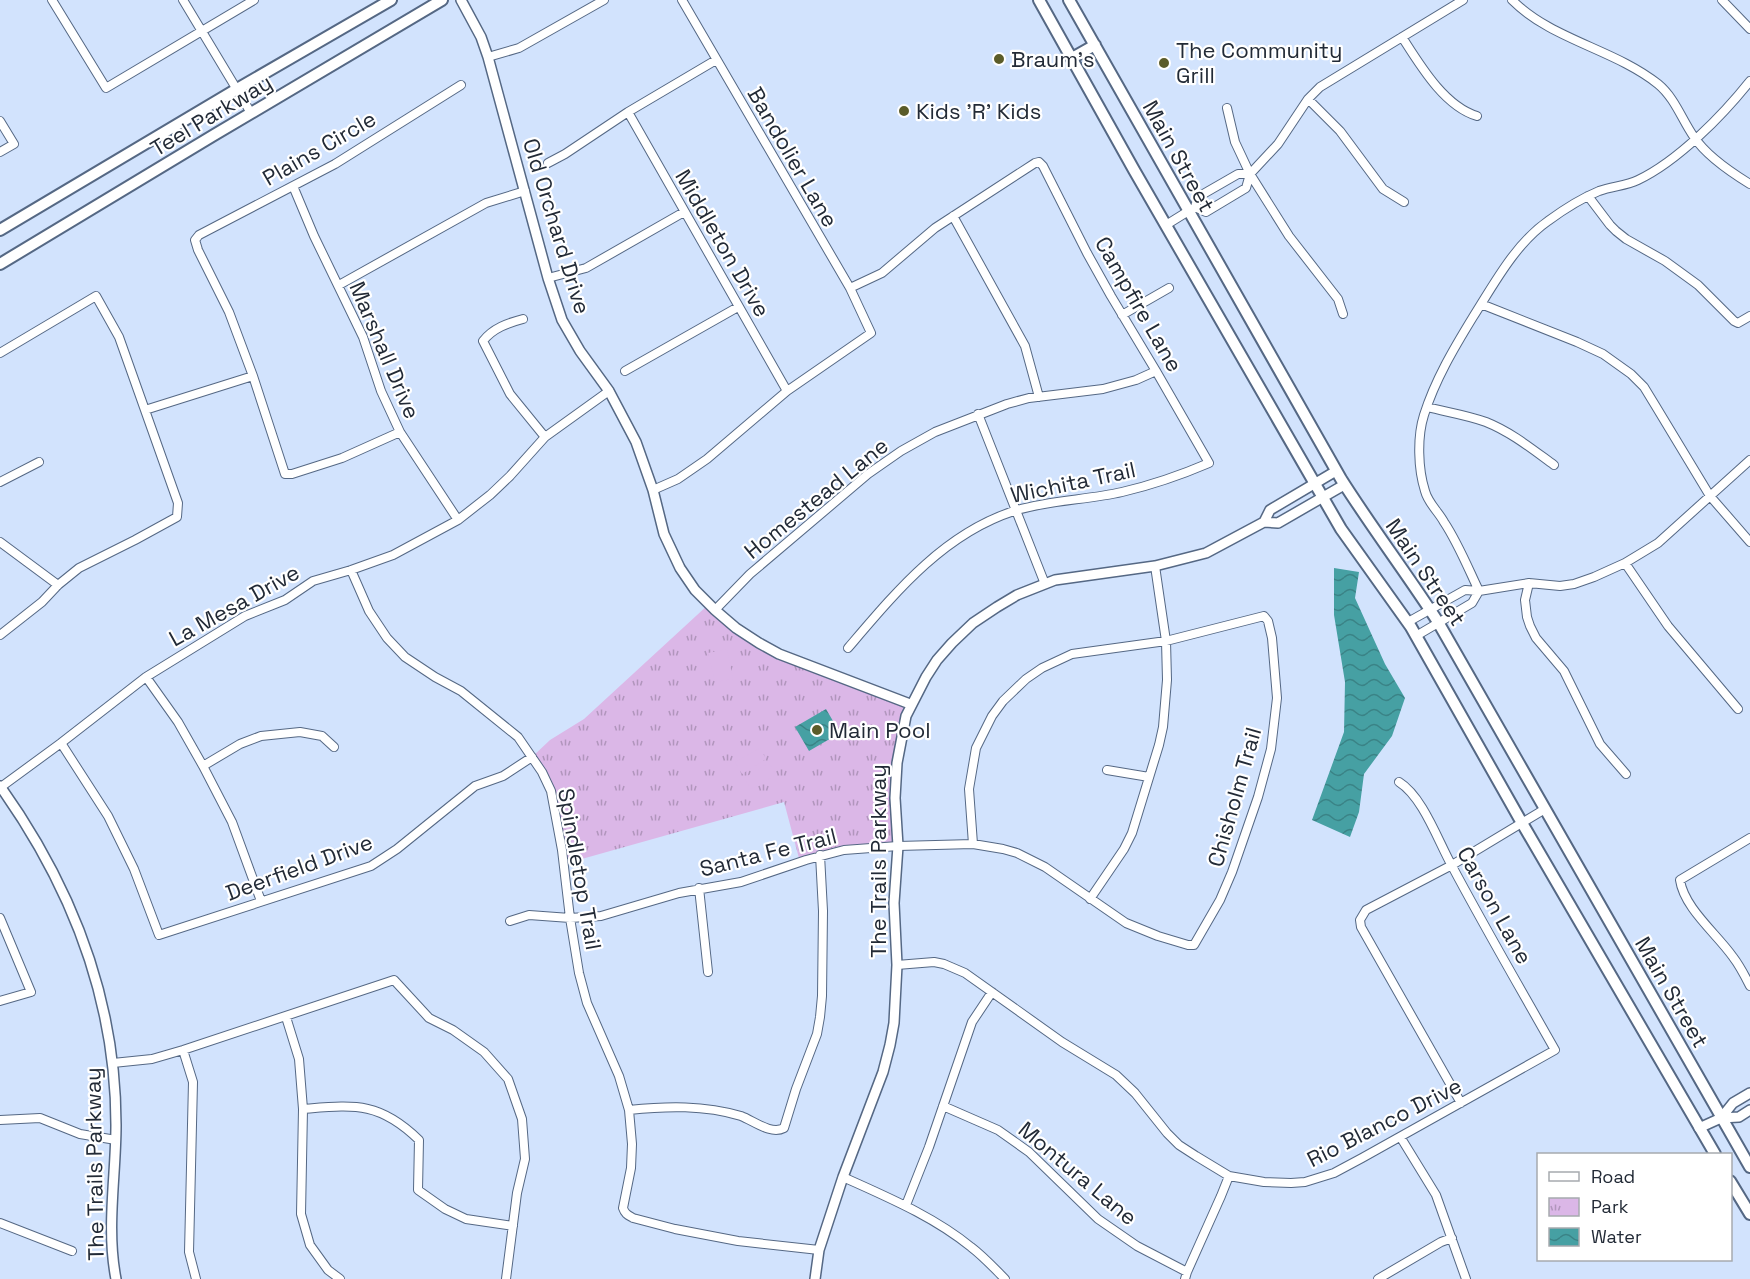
<svg xmlns="http://www.w3.org/2000/svg" width="1750" height="1279" font-family="'Space Grotesk',sans-serif">
<style>
.park{fill:url(#park-tufts)}
.pitch{fill:#dbb7e7}
.water{fill:url(#water-waves)}
.lines{fill:none;stroke-linecap:round;stroke-linejoin:round}
.minor-casing{stroke:#556884;stroke-width:10}
.tertiary-casing{stroke:#556884;stroke-width:12}
.secondary-casing{stroke:#556884;stroke-width:14}
.minor{stroke:#fff;stroke-width:8}
.tertiary{stroke:#fff;stroke-width:9}
.secondary{stroke:#fff;stroke-width:10}
.poi-dot{fill:#5b5c29;stroke:#fff;stroke-width:2}
.labels{text-anchor:middle;stroke-width:4.5;stroke-linejoin:round;paint-order:stroke}
.poi-label{font-size:22px;fill:#222a36;stroke:#fff;text-anchor:start}
.street-label{font-size:22px;fill:#222a36;stroke:#fff}
</style>
<defs>
<pattern id="park-tufts" width="24" height="20" patternUnits="userSpaceOnUse" patternTransform="scale(1.5)"><rect width="24" height="20" fill="#dbb7e7"/><path d="M3 7l-1-3M5 7V3M7 7l1-3M15 17l-1-3M17 17v-4M19 17l1-3" fill="none" stroke="#b195bc"/></pattern>
<pattern id="water-waves" width="16" height="10" patternUnits="userSpaceOnUse" patternTransform="scale(1.5)"><rect width="16" height="10" fill="#46a0a3"/><path d="M0 5q4-4 8 0t8 0" fill="none" stroke="#3a8386"/></pattern>
</defs>
<rect width="100%" height="100%" fill="#d2e3fd"/>
<path class="park" d="M709,604L759,643L910,704L899,746L898,846L844,850L800,862L784,802L564,864L551,791L532,757L550,740L584,719Z"/>
<path class="pitch" d="M727,649L733,679L715,682L708,653Z
M760,748L766,759L742,774L735,762Z
M769,763L776,775L751,789L744,778Z"/>
<path class="water" d="M1334,568L1359,572L1355,598L1385,664L1405,698L1392,736L1364,774L1359,812L1350,837L1312,820L1344,732L1345,682L1334,615Z
M826,709L840,733L809,751L795,727Z"/>
<g class="lines">
<g class="minor-casing">
<path id="minor" d="M52,0L106,88L254,0
M183,0L251,113
M1512,0C1552,40 1614,49 1658,84C1675,98 1682,120 1694,137C1706,155 1732,173 1750,184
M1722,0L1750,29
M1402,37C1420,65 1444,106 1477,116
M488,57L519,48L604,0
M1308,99L1340,131L1383,189L1404,202
M1227,108L1235,142L1250,174L1289,236L1338,299L1343,314
M628,112L787,391
M0,121L14,144L0,152
M548,163L565,154L628,112L716,60
M293,186L314,236L363,337L381,391L400,432L458,520
M1588,196L1610,225L1616,231L1626,239L1665,261L1698,285L1734,321L1738,323L1750,316
M1195,207L1206,212L1246,188L1250,174L1278,144L1308,99L1320,87L1463,0
M953,216L1025,346L1039,397
M1166,225L1195,207L1198,197L1238,174H1250
M548,278L586,268L684,212
M339,285L486,203L525,191
M1481,304L1577,342L1603,354L1631,374L1644,387L1655,405L1710,496L1750,542
M1122,315L1169,288
M523,319C508,323 493,328 483,341L510,394L545,437
M0,353L96,296L119,337L178,503L177,517L135,540L79,568L58,585L42,602L0,635
M625,371L738,307
M1427,407C1446,412 1467,415 1486,422C1511,432 1532,449 1554,465
M145,410L253,376
M978,414L1045,584
M400,432L342,458L292,474H285L253,376L229,312L198,250L195,240L199,235L335,164L461,85
M0,482L39,462
M653,490L678,479L707,459L787,391L871,333L850,288L682,0
M0,542L58,585
M1625,563L1668,626L1738,709
M351,570L369,611L387,638L405,657L435,677L461,691L518,737L542,772L551,791L562,850L570,918L579,973L587,1003L619,1076L629,1110L632,1144L631,1168L623,1208C625,1214 628,1215 633,1218L675,1229L738,1241L819,1250
M1529,583L1525,600L1527,617L1530,626L1536,638L1564,671L1600,744L1626,774
M1479,591C1468,568 1458,543 1444,522C1438,511 1428,503 1425,491C1418,469 1417,437 1424,415C1435,380 1454,348 1473,317C1494,284 1515,244 1548,221C1563,210 1582,198 1599,191C1612,186 1626,186 1638,180C1678,161 1723,115 1750,81
M715,610L750,574L868,474L901,451L935,432L1007,404L1029,398L1103,389L1136,380L1156,371
M1408,622L1465,590L1479,591L1529,583L1560,586L1574,584L1594,577L1625,563L1658,543L1750,460
M1416,636L1472,603L1479,591
M848,648C895,593 943,534 1014,511C1048,500 1088,500 1122,492C1152,485 1181,475 1209,463L1156,371L1111,296L1087,253L1043,166L1039,162L1035,163L935,228L882,273L850,288
M146,677L178,722L203,766L232,822L261,901
M61,743L108,816L134,869L159,935L371,866L397,849L475,786L503,776L532,757
M203,766L240,744L261,736L300,732L322,736L334,747
M1107,770L1149,777
M1,787L61,743L146,677L245,616L285,600L313,581L351,570L393,555L458,520L490,495L510,476L545,437L609,391
M1750,838L1680,880C1684,908 1717,934 1733,957C1740,966 1745,976 1750,986
M699,888L708,972
M1090,899L1124,849L1132,833L1159,745L1163,727L1167,680L1166,641L1155,566
M0,918L31,992L0,1001
M510,921L529,915L570,918L601,916L679,893L741,882L806,860L844,850L898,846L973,844L1003,849L1017,853L1045,867L1126,923L1158,936L1188,945H1194L1220,900L1232,872L1258,797L1271,749L1277,698L1272,638L1268,621L1264,616L1166,641L1072,654L1042,668L1026,679L1003,701L992,716L976,748L969,789L973,844
M897,965L934,962L944,964L965,973L1062,1042L1116,1075L1135,1093L1167,1133L1179,1145L1196,1156L1229,1176L1264,1182L1291,1183L1305,1182L1334,1173L1362,1158L1555,1050C1520,988 1485,928 1452,866C1438,841 1423,797 1399,782
M286,1017L299,1059L303,1109L301,1214L310,1245L328,1270L340,1279
M183,1050L193,1082L189,1252L196,1279
M113,1063L152,1059L183,1050L394,980L429,1018L453,1030L484,1052L508,1079L522,1119L525,1159L517,1193L506,1279
M1461,1103L1361,927L1360,920L1366,910L1452,865L1545,809
M943,1106L998,1130L1029,1152L1098,1219L1137,1246L1187,1272
M303,1109C354,1105 379,1101 419,1140L418,1190L445,1209L466,1219L513,1226
M629,1110C667,1106 704,1105 741,1116C754,1121 771,1135 784,1128L796,1089L817,1034L820,1017L822,996L823,911L820,855
M0,1120L40,1118L80,1134L116,1140
M1401,1138L1436,1195L1466,1279
M843,1177C887,1197 933,1216 971,1247C983,1256 994,1268 1005,1279
M906,1205L929,1147L972,1022L992,992
M0,1223L72,1251
M1185,1279L1187,1272L1221,1196L1229,1176
M1378,1279L1441,1242L1452,1238"/>
</g>
<g class="tertiary-casing">
<path id="tertiary" d="M461,0L481,37L488,57L548,278L562,320L580,351L609,391L636,442L653,490L664,534L680,568L695,590L715,610L736,628L759,643L779,654L910,704
M1264,522L1270,510L1336,471
M0,786C72,887 116,1000 116,1125C116,1176 106,1228 116,1279
M1721,1118L1733,1103L1750,1093
M1699,1128L1721,1118L1739,1117L1750,1110
M815,1279L819,1250L843,1177L883,1072L890,1045L894,1023L897,965L894,903L898,846L895,798L897,763L906,716L926,677L937,660L952,643L973,623L997,607L1017,595L1055,580L1155,566L1206,553L1264,522L1278,523L1344,485"/>
</g>
<g class="secondary-casing">
<path id="secondary" d="M1039,0L1134,170L1341,529L1411,627L1522,823L1715,1154
M1069,0L1341,479C1372,528 1407,574 1438,622L1750,1167
M1072,58L1095,45
M0,230L237,89L391,0
M0,264L214,135L442,0
M1730,1181L1750,1214"/>
</g>
<use href="#minor" class="minor"/>
<use href="#tertiary" class="tertiary"/>
<use href="#secondary" class="secondary"/>
</g>
<g class="poi-dot">
<circle cx="999" cy="59" r="6"/>
<circle cx="1164" cy="63" r="6"/>
<circle cx="904" cy="111" r="6"/>
<circle cx="817" cy="730" r="6"/>
</g>
<g class="labels">
<g class="poi-label">
<text x="1176" y="58">The Community<tspan x="1176" dy="25">Grill</tspan></text>
<text x="1011" y="67">Braum's</text>
<text x="916" y="119">Kids 'R' Kids</text>
<text x="829" y="738">Main Pool</text>
</g>
<g class="street-label">
<text transform="translate(211 115) rotate(-31)" y="8">Teel Parkway</text>
<text transform="translate(319 148) rotate(-30)" y="8">Plains Circle</text>
<text transform="translate(1179 156) rotate(61)" y="8">Main Street</text>
<text transform="translate(793 157) rotate(60)" y="8">Bandolier Lane</text>
<text transform="translate(557 226) rotate(73)" y="8">Old Orchard Drive</text>
<text transform="translate(723 243) rotate(60)" y="8">Middleton Drive</text>
<text transform="translate(1139 304) rotate(60)" y="8">Campfire Lane</text>
<text transform="translate(385 350) rotate(67)" y="8">Marshall Drive</text>
<text transform="translate(1073 482) rotate(-12)" y="8">Wichita Trail</text>
<text transform="translate(816 498) rotate(-39)" y="8">Homestead Lane</text>
<text transform="translate(1426 572) rotate(56)" y="8">Main Street</text>
<text transform="translate(234 605) rotate(-29)" y="8">La Mesa Drive</text>
<text transform="translate(1234 797) rotate(-74)" y="8">Chisholm Trail</text>
<text transform="translate(768 852) rotate(-14)" y="8">Santa Fe Trail</text>
<text transform="translate(878 861) rotate(-90)" y="8">The Trails Parkway</text>
<text transform="translate(299 867) rotate(-20)" y="8">Deerfield Drive</text>
<text transform="translate(580 869) rotate(80)" y="8">Spindletop Trail</text>
<text transform="translate(1495 905) rotate(61)" y="8">Carson Lane</text>
<text transform="translate(1672 992) rotate(60)" y="8">Main Street</text>
<text transform="translate(1384 1122) rotate(-27)" y="8">Rio Blanco Drive</text>
<text transform="translate(94 1164) rotate(-91)" y="8">The Trails Parkway</text>
<text transform="translate(1078 1173) rotate(40)" y="8">Montura Lane</text>
</g>
</g>
<rect x="1537" y="1153" width="195" height="108" fill="#ffffff" stroke="#a7aaaf" stroke-width="1.5"/>
<rect x="1549" y="1172" width="30" height="9" fill="#ffffff" stroke="#a7aaaf" stroke-width="1.5"/>
<text x="1591" y="1183" font-size="18" fill="#222a36">Road</text>
<rect x="1549" y="1198" width="30" height="18" fill="url(#park-tufts)" stroke="#a7aaaf" stroke-width="1.5"/>
<text x="1591" y="1213" font-size="18" fill="#222a36">Park</text>
<rect x="1549" y="1228" width="30" height="18" fill="url(#water-waves)" stroke="#a7aaaf" stroke-width="1.5"/>
<text x="1591" y="1243" font-size="18" fill="#222a36">Water</text>
</svg>
